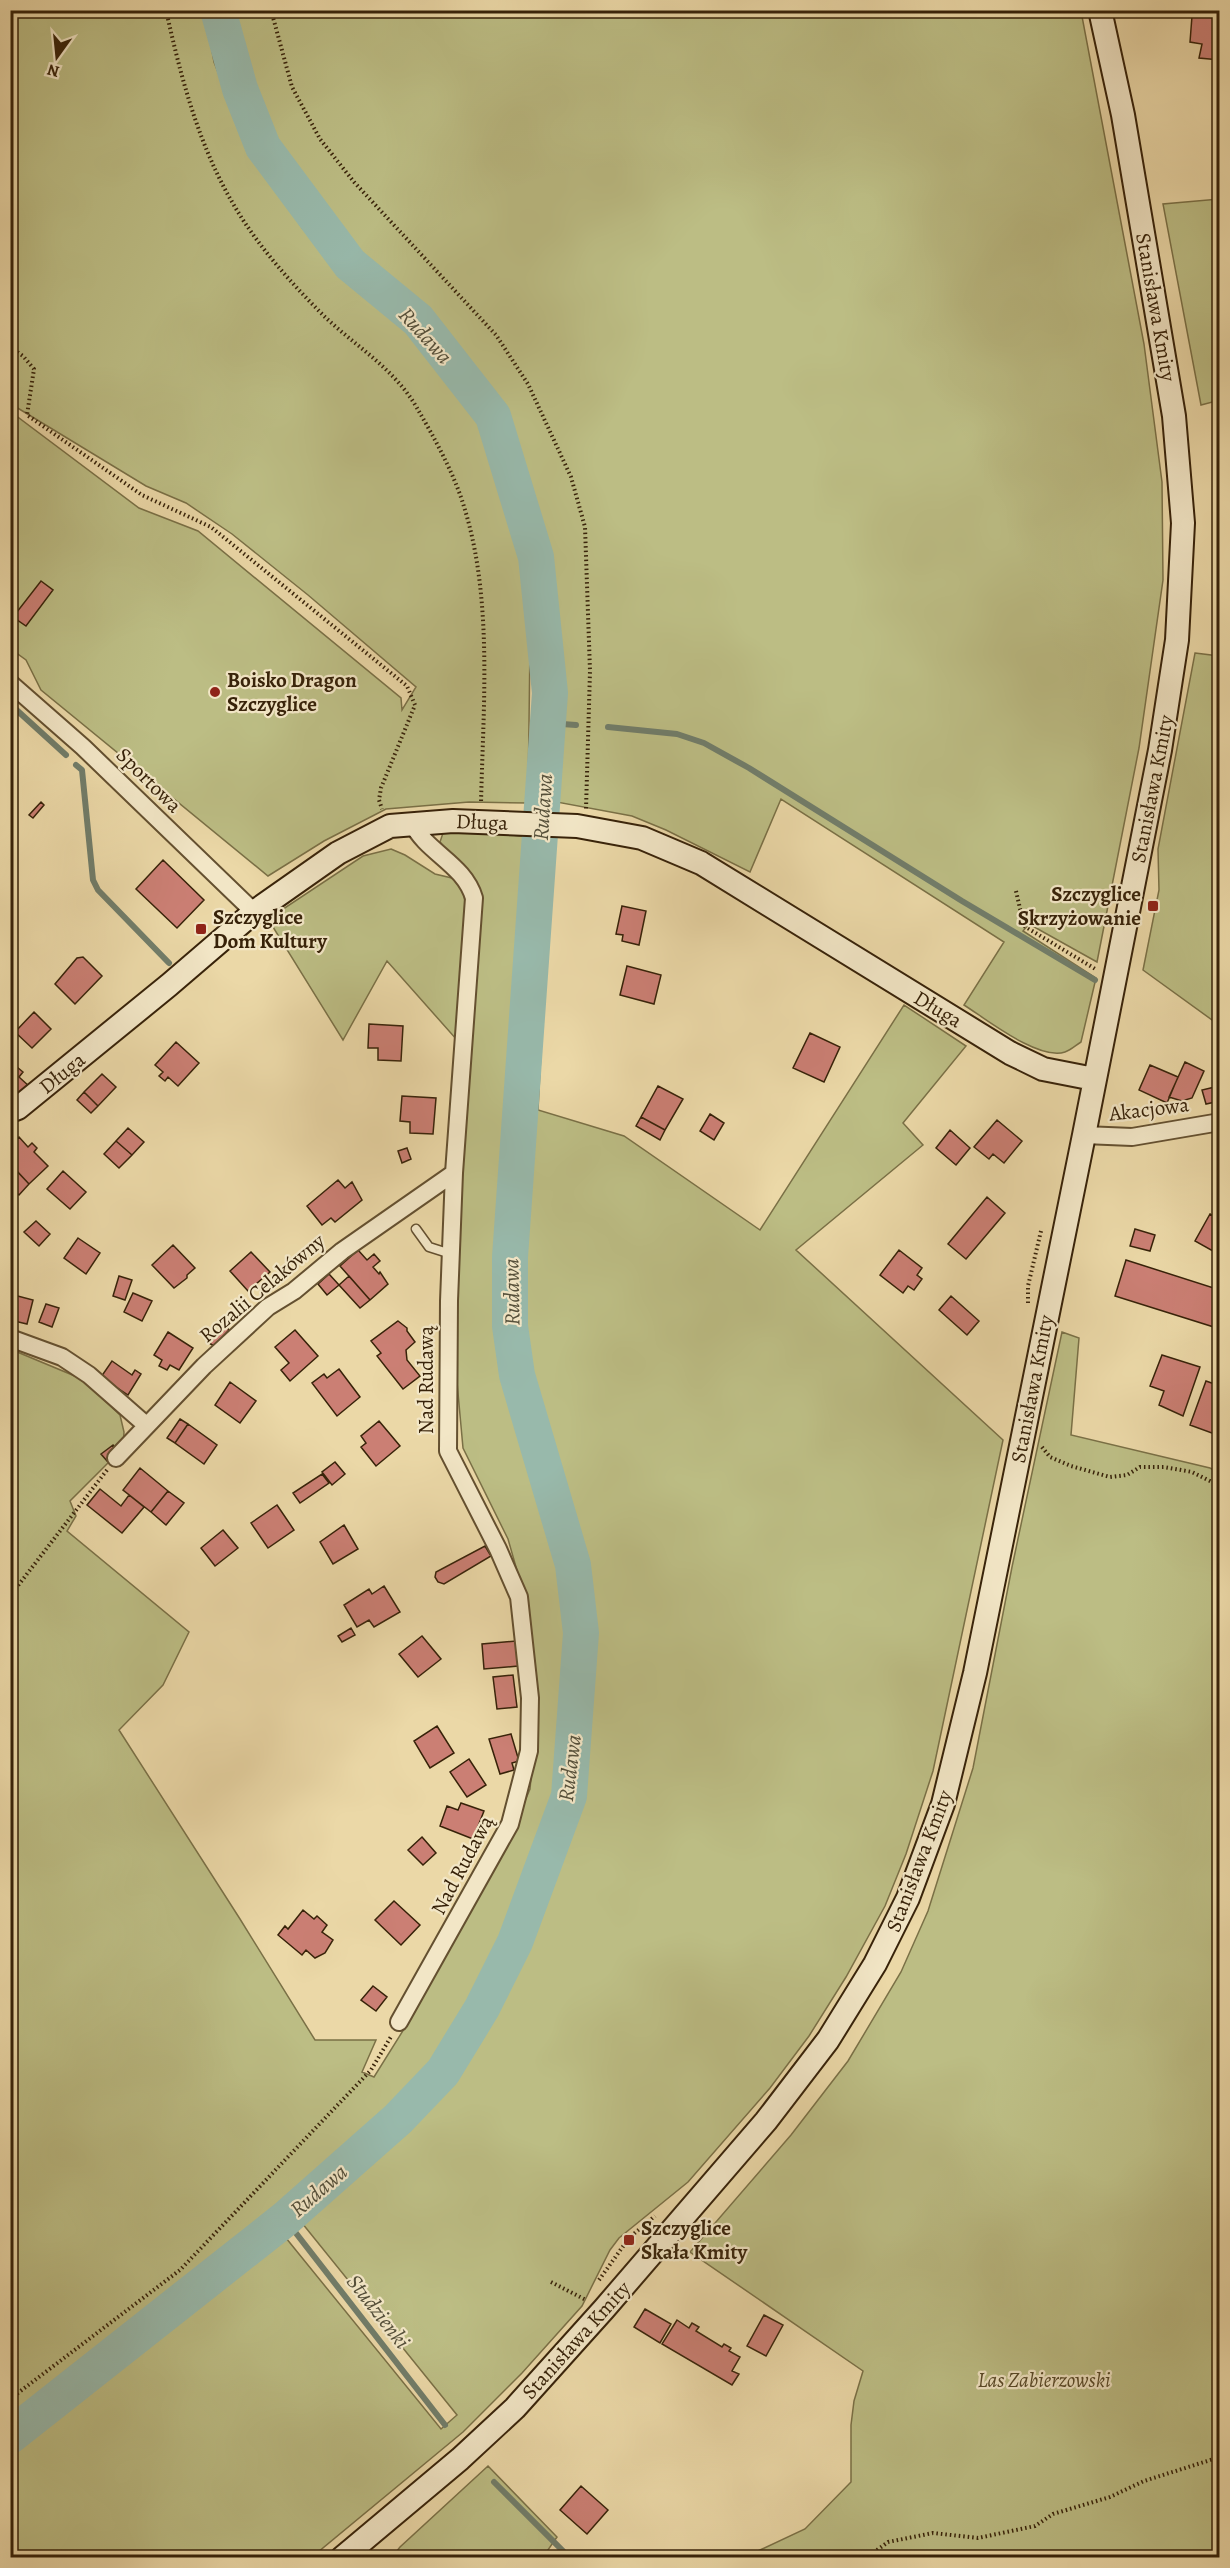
<svg xmlns="http://www.w3.org/2000/svg" width="1230" height="2568" font-family="Alegreya,serif">
<style>
.green{fill:#bcbd84;stroke:#7a7046;stroke-width:1.5;fill-rule:evenodd}
.lines{fill:none;stroke-linecap:round;stroke-linejoin:round}
.stream{stroke:#717d6a;stroke-width:6}
.river{stroke:#98b9ab;stroke-width:36}
.building{fill:#cb7f74;stroke:#372209;stroke-width:1.5}
.lane-casing{stroke:#645030;stroke-width:11}
.street-casing{stroke:#645030;stroke-width:20}
.secondary-casing{stroke:#372209;stroke-width:26}
.path{stroke:#372209;stroke-width:4;stroke-dasharray:1.5 3;stroke-linecap:butt}
.lane{stroke:#f2e6c6;stroke-width:8}
.street{stroke:#f2e6c6;stroke-width:16}
.secondary{stroke:#f2e6c6;stroke-width:22}
.poi-dot{fill:#8f2418;stroke:#f2e6c6;stroke-width:2}
.labels{text-anchor:middle;stroke-width:4.5;stroke-linejoin:round;paint-order:stroke}
.street-label{font-size:21px;fill:#372209;stroke:#f2e6c6}
.poi-label{font-size:21px;font-weight:bold;fill:#372209;stroke:#f2e6c6;text-anchor:start}
.park-label{font-size:21px;font-style:italic;fill:#584928;stroke:#f2e6c6}
.water-label{font-size:22px;font-style:italic;fill:#544f3a;stroke:#f2e6c6}
</style>
<rect width="100%" height="100%" fill="#ebd8a7"/>
<filter id="stains"><feTurbulence type="fractalNoise" baseFrequency=".00333" numOctaves="4"/><feColorMatrix values="0 0 0 0 .2 0 0 0 0 .09 0 0 0 0 .02 0 0 0 .5 -.17"/></filter>
<radialGradient id="worn" r=".72"><stop offset=".6" stop-color="#630" stop-opacity="0"/><stop offset="1" stop-color="#630" stop-opacity=".3"/></radialGradient>
<path class="green" d="M10,11H205L214,62L234,112L257,159L303,229L348,274L406,324L436,358L491,440L515,511L528,574L530,643L528,803L469,802L386,809L324,841L268,876L41,690L26,660L11,649V412L139,508L198,531L401,698L402,710L416,687L308,595L232,534L186,503L146,486L11,404Z
M225,11H1081L1144,344L1162,482L1163,580L1139,748L1097,962L1029,924L1023,931L1096,978L1081,1042C1076,1045 1071,1050 1065,1052C1039,1061 986,1019 964,1005L1004,942L781,799L750,872L666,830L632,816L551,801L552,670L547,561L534,508L501,418L477,375L449,340L359,258L319,213L262,121L238,58Z
M1219,199V405L1216,401L1201,405L1163,204Z
M1195,653L1219,656V1025L1143,970L1159,890L1158,849Z
M454,828L552,840L538,1110L624,1136L760,1230L904,1005L966,1046L903,1123L923,1145L796,1250L1003,1440L933,1771L906,1854L885,1906L846,1977L809,2036L770,2088L688,2182L619,2238L610,2250L582,2306L522,2373L463,2432L312,2557H11L10,1349L82,1379L120,1415L124,1432L123,1448L70,1501L76,1516L67,1531L189,1632L163,1685L119,1730L240,1919L315,2040H376L362,2072L374,2077L414,2013L512,1831L530,1789L536,1723L526,1602L508,1539L463,1448L457,1382L456,1268L480,904L464,869L440,842L443,833ZM302,2223L457,2415L441,2429L286,2238Z
M391,849L405,855L435,874L456,879L463,888L466,909L457,1040L387,961L343,1040L268,919L363,856Z
M1062,1332L1079,1338L1071,1435L1210,1468L1219,1473V2557H745L805,2529L851,2482V2425L854,2401L863,2371L690,2252L791,2135L848,2061L901,1972L928,1911L973,1768L1012,1567Z
M488,2466L557,2537L543,2557H392L400,2547Z"/>
<g class="lines">
<path class="stream" d="M10,704L66,755
M548,723L576,725
M608,727L677,734L704,743L749,768L962,901L1095,980
M76,765L82,770L93,880L98,890L169,963
M285,2219L445,2425
M494,2482L570,2558"/>
<path class="river" d="M10,2436L285,2219L398,2119L443,2072L482,2008L515,1942L569,1796L581,1633L573,1565L517,1375L510,1326V1257L550,693L536,557L493,416L418,320L350,264L263,147L240,89L218,10"/>
</g>
<path class="building" d="M1192,16L1220,18V60L1199,58L1202,44L1190,42Z
M41,581L53,590L26,626L13,617Z
M41,802L44,805L33,818L29,815Z
M163,860L204,900L177,928L136,889Z
M622,906L646,911L639,945L622,941L623,935L616,934Z
M83,957L102,976L75,1004L55,984L77,958Z
M627,966L661,975L654,1004L620,995Z
M34,1012L51,1029L32,1048L15,1032Z
M369,1024L403,1026L401,1061L378,1060V1048H368Z
M810,1033L840,1047L824,1082L793,1068Z
M176,1042L199,1063L178,1086L168,1077L165,1081L159,1076L163,1072L155,1065Z
M1185,1062L1204,1071L1192,1098L1182,1101L1169,1097Z
M1150,1065L1178,1077L1167,1103L1139,1090Z
M17,1067L23,1072L19,1077L30,1087L15,1103L10,1099V1068L13,1071Z
M102,1074L116,1087L98,1106L84,1092Z
M658,1086L683,1099L665,1130L641,1117Z
M1219,1086L1220,1101L1206,1104L1202,1090Z
M84,1092L98,1106L91,1113L77,1100Z
M402,1096L436,1098L433,1134L410,1133V1122L400,1121Z
M710,1114L724,1123L714,1140L700,1131Z
M641,1117L665,1130L660,1140L636,1126Z
M997,1120L1022,1141L1004,1163L993,1154L989,1159L974,1147Z
M128,1128L144,1142L132,1155L116,1141Z
M950,1130L970,1148L956,1165L936,1148Z
M19,1137L28,1147L32,1143L37,1148L34,1152L48,1166L29,1184L10,1164V1145Z
M116,1141L132,1155L119,1168L104,1154Z
M407,1148L411,1159L402,1163L398,1151Z
M17,1171L29,1184L19,1195L10,1187V1177Z
M63,1171L86,1192L70,1209L47,1189Z
M338,1180L345,1188L352,1182L362,1200L335,1222L331,1218L322,1225L307,1206Z
M987,1197L1005,1213L966,1259L948,1244Z
M1210,1214L1220,1220V1255L1195,1241Z
M36,1221L50,1234L39,1246L24,1232Z
M1135,1229L1155,1235L1150,1251L1130,1246Z
M78,1238L100,1253L86,1274L64,1258Z
M173,1245L195,1268L187,1275V1278L174,1288L152,1265Z
M358,1250L367,1260L374,1254L380,1261L373,1267L379,1274L380,1272L388,1284L370,1300L340,1266Z
M899,1250L922,1268L917,1275L922,1279L914,1290L908,1286L903,1293L880,1275Z
M251,1252L270,1272L248,1291L230,1271Z
M1126,1260L1220,1290V1321L1217,1328L1115,1296Z
M329,1274L339,1285L327,1295L318,1284Z
M119,1276L132,1280L125,1300L113,1296Z
M349,1276L370,1300L360,1308L339,1285Z
M133,1293L152,1301L142,1321L124,1312Z
M10,1294L33,1300L27,1324L10,1320Z
M951,1296L979,1321L967,1335L939,1310Z
M46,1304L59,1308L52,1327L39,1322Z
M398,1321L407,1328V1331L415,1342L406,1350L407,1360L420,1376L403,1389L377,1356L381,1353L371,1341Z
M225,1325L229,1330L214,1346L209,1343Z
M295,1330L318,1356L290,1381L281,1370L289,1363L275,1347Z
M168,1332L193,1348L179,1370L170,1365L167,1370L159,1366L162,1360L154,1355Z
M1162,1355L1200,1367L1183,1416L1159,1405L1164,1391L1150,1386Z
M112,1361L132,1375L135,1370L141,1374L128,1395L101,1377Z
M339,1369L360,1397L337,1416L312,1383L324,1374L327,1378Z
M1206,1381L1220,1386V1436L1190,1425Z
M230,1382L256,1401L240,1423L215,1405Z
M180,1419L188,1424L175,1443L167,1438Z
M379,1421L400,1446L376,1466L361,1447L366,1443L361,1436Z
M188,1424L217,1445L204,1464L175,1443Z
M113,1445L118,1452L107,1461L101,1454Z
M335,1462L345,1474L332,1485L322,1472Z
M140,1468L168,1491L151,1512L123,1490Z
M322,1474L329,1483L300,1503L293,1493Z
M100,1489L121,1506L129,1495L144,1507L122,1533L87,1505Z
M168,1491L184,1503L166,1525L151,1512Z
M277,1505L294,1530L268,1548L251,1523Z
M344,1525L358,1549L333,1564L320,1542Z
M223,1530L238,1548L215,1566L201,1548Z
M485,1546L491,1556L444,1584L438,1582L435,1577L436,1572Z
M384,1586L400,1612L374,1627L369,1620L357,1627L344,1605L369,1589L372,1594Z
M351,1628L355,1635L342,1642L338,1636Z
M422,1636L441,1659L418,1677L399,1654Z
M516,1641L518,1666L484,1669L482,1644Z
M513,1675L517,1707L497,1709L493,1677Z
M437,1726L454,1753L430,1768L414,1741Z
M511,1734L519,1761L512,1763L514,1770L500,1774L489,1739Z
M469,1759L486,1785L467,1797L450,1772Z
M461,1803L484,1811L473,1839L440,1826L447,1806L458,1810Z
M422,1837L436,1853L423,1865L408,1850Z
M394,1901L420,1925L401,1945L375,1920Z
M303,1910L314,1919L317,1916L327,1925L322,1932L333,1940L325,1953L315,1958L306,1950L302,1955L278,1935L285,1926L288,1929Z
M373,1986L387,1997L376,2011L361,2000Z
M645,2309L671,2324L660,2343L634,2327Z
M764,2315L783,2325L766,2356L747,2346Z
M677,2320L689,2328L692,2323L699,2327L696,2331L722,2347L724,2344L731,2348L729,2351L740,2357L732,2371L739,2374L732,2385L662,2344Z
M581,2486L608,2510L587,2534L560,2510Z"/>
<g class="lines">
<g class="lane-casing">
<path id="lane" d="M416,1229L429,1247L451,1254"/>
</g>
<g class="street-casing">
<path id="street" d="M10,683L83,747L254,912
M1084,1135L1132,1137L1220,1122
M10,1338L62,1357L89,1375L146,1425
M116,1458L204,1366L268,1307L294,1291L342,1251L454,1173
M399,2022L510,1824L529,1751L530,1698L519,1597L498,1549L448,1451L449,1301L454,1173L474,898C464,864 427,853 412,823"/>
</g>
<g class="secondary-casing">
<path id="secondary" d="M10,1111L18,1108L169,985L254,912L338,853L390,826L453,821L577,826L642,838L701,863L1010,1053L1043,1069L1094,1079
M342,2558L460,2459L515,2408L604,2309L766,2121L828,2040L875,1964L908,1898L943,1804L975,1673L1084,1135L1160,750L1177,640L1183,523L1174,416L1123,115L1100,10"/>
</g>
<path class="path" d="M166,10C181,78 199,147 235,207C258,246 291,283 324,316C355,346 394,368 417,408C435,439 455,475 465,510C493,602 483,709 481,804
M271,10L292,87L320,139L354,182L496,335L528,384L571,477L585,527L590,671L586,809
M10,347L23,356L34,369L27,415L142,495L211,527L407,686L415,705L381,788L379,800L382,809
M1016,891L1024,926L1097,970
M1028,1303V1286L1041,1231
M1042,1447L1050,1457L1071,1466L1110,1477L1127,1475L1140,1467H1164L1192,1472L1220,1486
M10,1596L107,1470
M599,2280L629,2238L655,2216
M551,2282L586,2300
M10,2399L180,2270L371,2070L392,2035
M866,2558L888,2542L933,2533L978,2538L1035,2526L1053,2514L1110,2497L1144,2481L1220,2457"/>
<use href="#lane" class="lane"/>
<use href="#street" class="street"/>
<use href="#secondary" class="secondary"/>
</g>
<g class="poi-dot">
<circle cx="215" cy="692" r="6"/>
<rect x="1147" y="900" width="12" height="12" rx="3"/>
<rect x="195" y="923" width="12" height="12" rx="3"/>
<rect x="623" y="2234" width="12" height="12" rx="3"/>
</g>
<g class="labels">
<g class="street-label">
<text transform="translate(1156 307) rotate(80)" y="7">Stanisława Kmity</text>
<text transform="translate(149 780) rotate(45)" y="7">Sportowa</text>
<text transform="translate(1152 789) rotate(-79)" y="7">Stanisława Kmity</text>
<text transform="translate(482 822) rotate(2)" y="7">Długa</text>
<text transform="translate(938 1009) rotate(31)" y="7">Długa</text>
<text transform="translate(62 1073) rotate(-39)" y="7">Długa</text>
<text transform="translate(1149 1109) rotate(-7)" y="7">Akacjowa</text>
<text transform="translate(262 1288) rotate(-40)" y="7">Rozalii Celakówny</text>
<text transform="translate(426 1380) rotate(-90)" y="7">Nad Rudawą</text>
<text transform="translate(1032 1389) rotate(-79)" y="7">Stanisława Kmity</text>
<text transform="translate(919 1861) rotate(-69)" y="7">Stanisława Kmity</text>
<text transform="translate(462 1865) rotate(-62)" y="7">Nad Rudawą</text>
<text transform="translate(576 2340) rotate(-48)" y="7">Stanisława Kmity</text>
</g>
<g class="poi-label">
<text x="227" y="687">Boisko Dragon<tspan x="227" dy="24">Szczyglice</tspan></text>
<text x="1141" y="901" text-anchor="end">Szczyglice<tspan x="1141" dy="24">Skrzyżowanie</tspan></text>
<text x="213" y="924">Szczyglice<tspan x="213" dy="24">Dom Kultury</tspan></text>
<text x="641" y="2235">Szczyglice<tspan x="641" dy="24">Skała Kmity</tspan></text>
</g>
<g class="park-label">
<text x="1044" y="2387">Las Zabierzowski</text>
</g>
<g class="water-label">
<text transform="translate(426 335) rotate(48)" y="8">Rudawa</text>
<text transform="translate(542 807) rotate(-86)" y="8">Rudawa</text>
<text transform="translate(511 1292) rotate(-91)" y="8">Rudawa</text>
<text transform="translate(569 1768) rotate(-83)" y="8">Rudawa</text>
<text transform="translate(318 2190) rotate(-41)" y="8">Rudawa</text>
<text transform="translate(379 2311) rotate(52)" y="8">Studzienki</text>
</g>
</g>
<rect width="1230" height="2568" fill="none" stroke="#ebd8a7" stroke-width="36"/>
<rect x="12" y="12" width="1206" height="2544" fill="none" stroke="#372209" stroke-width="3"/>
<rect x="18" y="18" width="1194" height="2532" fill="none" stroke="#372209" stroke-width="1.5"/>
<g transform="translate(57 57) rotate(195)" stroke="#f2e6c6" stroke-width="4.5" paint-order="stroke">
<path d="M0-4.5L10 22L0 15L-10 22Z" fill="#372209"/>
<text y="-9" font-size="16" font-weight="bold" text-anchor="middle" fill="#372209">N</text>
</g>
<rect width="100%" height="100%" filter="url(#stains)"/>
<rect width="100%" height="100%" fill="url(#worn)"/>
</svg>
